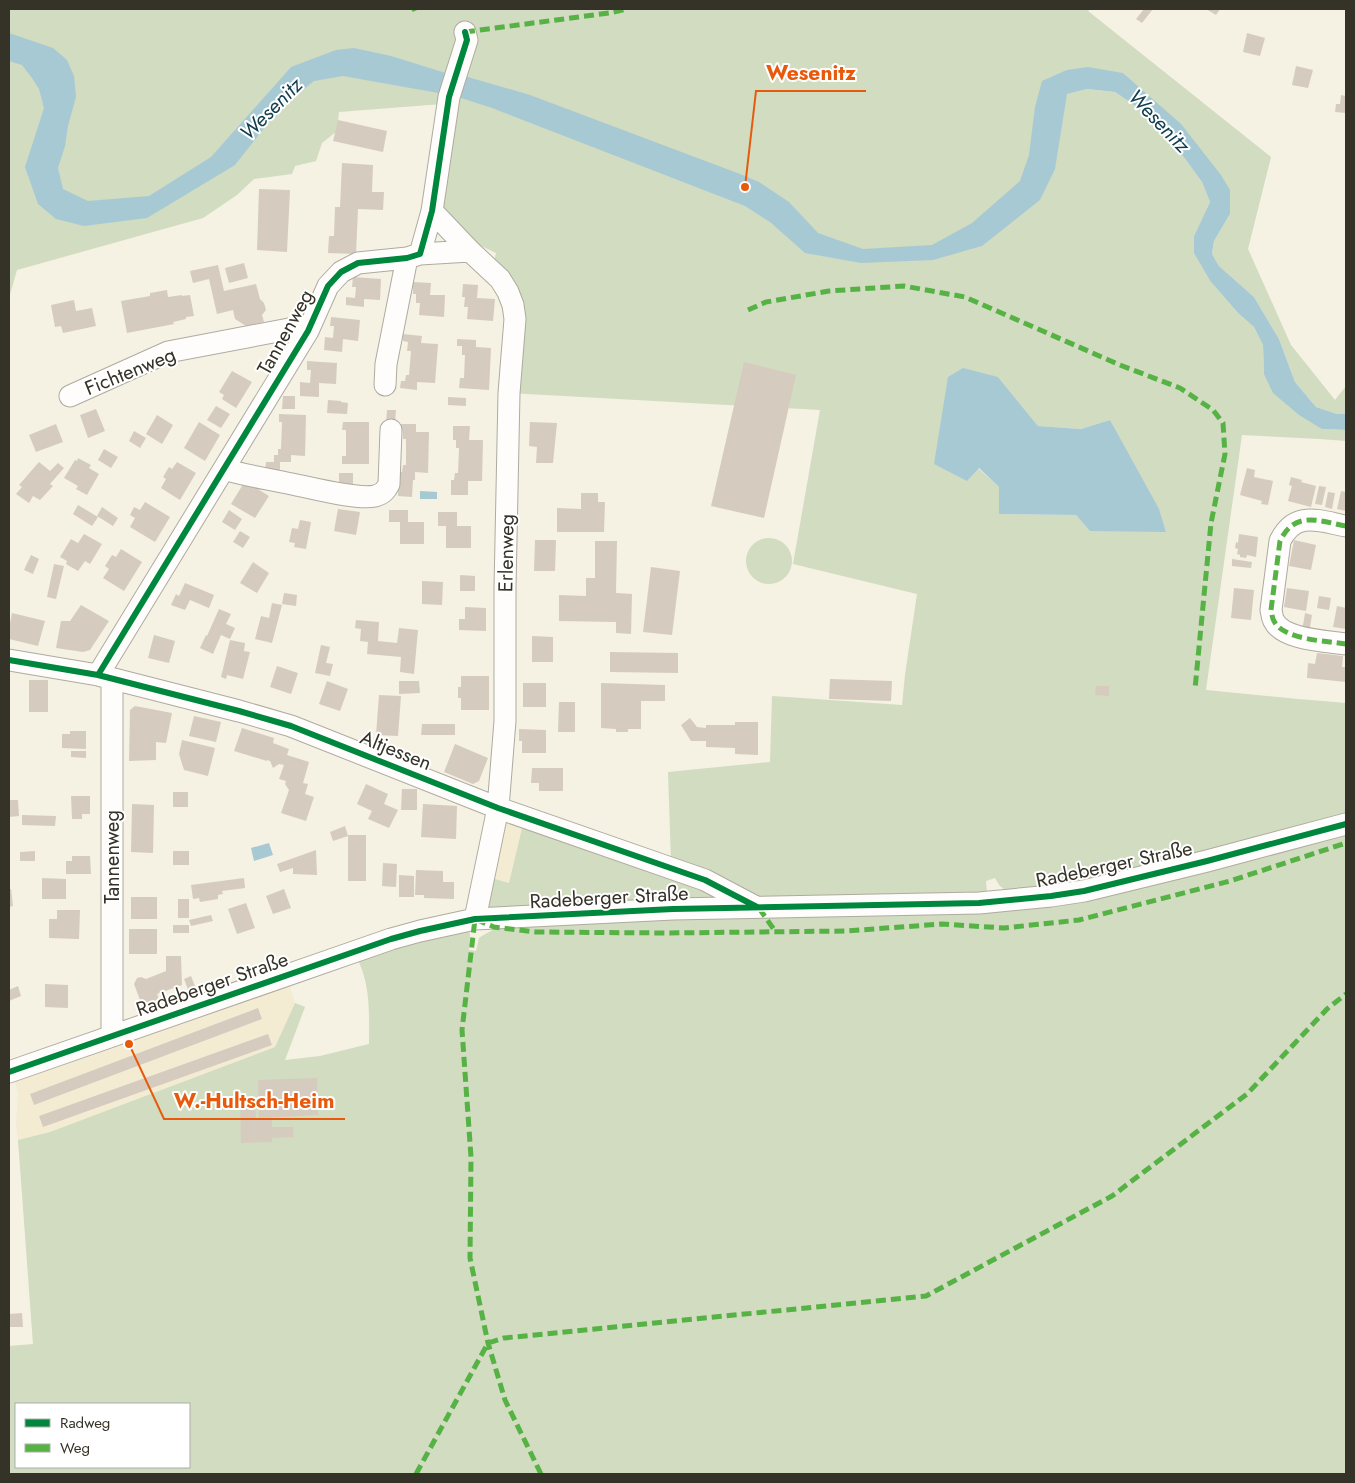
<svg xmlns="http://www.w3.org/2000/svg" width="1355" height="1483" font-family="Jost,sans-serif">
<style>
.built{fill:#f3ecd3}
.green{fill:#d1dcc1;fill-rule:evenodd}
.water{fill:#a7c9d4}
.building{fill:#d5ccbf}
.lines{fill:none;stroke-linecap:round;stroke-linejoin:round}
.minor-casing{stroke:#aeaba0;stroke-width:23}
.minor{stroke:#fefdfb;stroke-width:21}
.quiet{stroke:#56b245;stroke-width:5;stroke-dasharray:10 5;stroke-linecap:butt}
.cycleway-casing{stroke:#fff;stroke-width:9}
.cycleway{stroke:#00873e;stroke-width:6}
.labels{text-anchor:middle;stroke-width:4;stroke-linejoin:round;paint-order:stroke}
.street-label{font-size:20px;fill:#353228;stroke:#fff}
.water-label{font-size:21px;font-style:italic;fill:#134050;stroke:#fff}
.leader{fill:none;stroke:#e8590c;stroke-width:2}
.callout-dot{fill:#e8590c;stroke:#fff;stroke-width:2}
.callout-label{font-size:21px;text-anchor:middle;font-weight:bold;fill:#e8590c;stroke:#fff;stroke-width:4;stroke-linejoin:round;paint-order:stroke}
</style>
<rect width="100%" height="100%" fill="#f5f1e3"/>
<path class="built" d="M500,819L523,824L509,883L488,877Z
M289,983L295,1003L275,1047L50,1132L18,1140L16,1125L18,1094L15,1081Z"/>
<path class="green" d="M9,9H402L406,10L408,9H1090L1088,11L1271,157L1248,249L1291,345L1335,400L1346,386V414H1337L1316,407L1295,382L1279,339L1254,297L1219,266L1212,254L1214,241L1230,214L1123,73L1067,70L1058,146L1066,94L1087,89L1115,92L1134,105L1172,141L1202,182L1210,202L1194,236L1211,282L1238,313L1254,327L1263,345L1264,374L1322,429L1346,430V441L1320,439L1242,435L1206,690L1298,699L1346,703V817L1087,882L1007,892L999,885L995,878L986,881L987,893L760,901L671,861L668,772L770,762L772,696L902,705L905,675L917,594L793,564L820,410L509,393L515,319L470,251L495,258L496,253L473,242L449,215L440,202L442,104L339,112L337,131L322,143L316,161L295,166L292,174L254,179L237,195L203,218L17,270L9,298ZM998,377L1038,426L1081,429L1110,420L1166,531H1091L1076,515L999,514V487L978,468Z
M746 561a23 23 0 1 1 46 0a23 23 0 1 1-46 0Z
M523,824L672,875L723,900L489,908L483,905L488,877L509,883Z
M1346,833V1474H9V1346L33,1344L18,1140L50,1132L275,1047L295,1003L305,1007L285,1060L320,1056L369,1044C369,1015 371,985 357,958L391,947L469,930L470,935L469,950L476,951L479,938C499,924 514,925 537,922L979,912ZM16,1404H189V1467H16Z"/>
<path class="water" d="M9,33L53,48L67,60L74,76L76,97L68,126L65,146L58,168L63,189L88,201L149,196L211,157L291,67L336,50L354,48L391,56L449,74L444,94L343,76L314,81L280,108L235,165L147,218L84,226L56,219L38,204L25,167L44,108L39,89L32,78L22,65L9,61Z
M1088,67L1123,73L1181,124L1221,175L1230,190V214L1214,241L1212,254L1219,266L1254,297L1279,339L1295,382L1316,407L1337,414H1346V430L1322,429L1299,415L1273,393L1264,374L1263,345L1254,327L1238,313L1211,282L1194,253V236L1210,202L1202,182L1172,141L1134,105L1115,92L1087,89L1067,94L1055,169L1040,200L982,246L933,260L861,263L805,253L770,222L745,206L492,108L455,96L461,75L530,95L740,174L759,182L789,202L818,233L863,249L932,245L972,223L1020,181L1029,155L1035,107L1042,81L1067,70Z
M963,368L998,377L1038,426L1081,429L1110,420L1159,509L1166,532L1090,531L1076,515L999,514V487L979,468L967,481L934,464L948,377Z
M420,491L437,492V499H420Z
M269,843L273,855L254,861L251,848Z"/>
<path class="building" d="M1144,9H1153L1142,23L1136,19Z
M1206,9H1220L1216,15Z
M1247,33L1265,38L1260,56L1243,52Z
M1296,66L1313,70L1308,88L1292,85Z
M1341,95L1346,96V113L1335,112L1336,104H1340Z
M338,120L387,131L383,152L333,141Z
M342,163L373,165L372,192H384L383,210L358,209L356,254L328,253L329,236H334L335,207H340Z
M259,189L290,190L287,252L257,250Z
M244,263L248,278L229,283L225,268Z
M218,265L224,291L256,284L260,299L264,303L266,310L262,315L264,322L246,326L235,319L233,310L217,314L209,279L193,283L190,271Z
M353,277L381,279L380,300L364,299V307L346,305V297L355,298L356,287H352Z
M413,282L431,283L430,295H445L444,317L419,315L420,303H416V294H413Z
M463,284L478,285L477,298L495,299L493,321L467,319L468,307H464L465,297H462Z
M167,290L168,297L182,295V296L190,295L194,316L186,317V319L173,322L174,324L127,333L121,301L150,296V293Z
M74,300L76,311L92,308L96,326L63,333L61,326L55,327L51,305Z
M331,317L360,320L358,341L343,339L342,352L324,350L325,337L333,338L334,326H330Z
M403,334L422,336L421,343L438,344L435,383L417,382V390L400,388L401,381H405L406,375H409L411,351H407L408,342L403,341Z
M457,339L476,340V347L491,348L489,390L459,388L460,378H464L465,355H462V346H457Z
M307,361L337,363L336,384L319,383V397L300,396V382L310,383L311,370H307Z
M744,362L796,375L764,518L711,506Z
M232,371L252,382L236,408L222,399L224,395L219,392Z
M283,396H295V409H282Z
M448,397L466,398V406L448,405Z
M328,400L341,401V402L348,403L347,414L327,413Z
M216,406L230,414L221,428L207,420Z
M96,409L105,431L88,438L80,415Z
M387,410H396L395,423H386Z
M279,414L306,415L305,456L291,455V462H280V475L265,472L266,462H274V455H278V449H281L282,422H279Z
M157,415L173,425L162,444L146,434Z
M199,422L220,435L205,461L184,448Z
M343,422H369V464H342V456H346V430H342Z
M530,422L557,423L553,463H536L537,447L529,446Z
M56,424L63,442L36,452L29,435Z
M399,424H416V432H429L428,473L415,472V480H413L412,497L398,496V472H402L403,465H406V439H403V431H398Z
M453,426H470L469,440H483L482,481H468V495H451V480H454L455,473H458L459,448H456V440H453Z
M134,431L146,438L140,448L129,441Z
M104,449L118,457L111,468L98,460Z
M78,458L91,465L89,468L99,474L87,495L76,489L78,486L64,478L75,460L77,461Z
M39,462L50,471L58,463L64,468L50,484L53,486L40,500L33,496L29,503L16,494L22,487L19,485Z
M177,462L196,473L180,500L161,488L166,479L163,477L169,467L172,469Z
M1247,468L1255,470L1254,477L1273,481L1268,505L1261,504L1262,501L1240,495Z
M339,473H353V486L339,485Z
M1291,477L1302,480L1301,482L1316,486L1311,507L1288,501L1292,486L1289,485Z
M245,481L269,496L255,518L231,504Z
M1319,486L1326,487L1322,505L1315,504Z
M1341,491L1346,492V511L1337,509Z
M1328,492L1335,493L1332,509L1325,507Z
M581,493H598V502H605L604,532H557V508L581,509Z
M145,502L170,517L155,542L130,527L135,518L130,515L134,507L140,510Z
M78,505L98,517L92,526L73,514Z
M102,507L118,518L113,526L97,516Z
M338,509L360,512L356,535L334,531Z
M229,510L242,519L235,530L222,522Z
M389,510H408V522H424V544H400V522H389Z
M438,512H457V526H471V548H446V526H438Z
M300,520L311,522L306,549L294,547L295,543L289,542L292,528L298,529Z
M240,531L250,537L243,548L233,542Z
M84,534L102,544L90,564L85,561L78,571L66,564L67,561L60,557L71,539L78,543Z
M1239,534L1258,537L1256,557L1247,555L1246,558L1240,557V555L1237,554L1238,549L1235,548L1236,542L1238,543Z
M535,540H556L555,571H534Z
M1294,540L1316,545L1311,570L1289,566Z
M595,541H617L616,593L632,594L631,634L616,633V622L559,621V595L586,596V578H595Z
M121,549L142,562L124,591L103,578L109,569L105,566L112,555L116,557Z
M31,555L39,559L33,574L24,570Z
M1232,559L1252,562L1251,568L1232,566Z
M253,562L269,573L257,593L240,583Z
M54,564L64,566L56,599L47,597Z
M651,567L680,571L672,635L643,632Z
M460,575L475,576V591H460Z
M422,581L443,582L442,605L422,604Z
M185,583L214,595L209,608L190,600L185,610L171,605L176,594L179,596Z
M1234,588L1254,590L1251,620L1231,618Z
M1287,588L1309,591L1306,611L1284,607Z
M284,593L297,595L296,606L282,604Z
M1319,596L1331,598L1329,610L1317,608Z
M272,603L282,605L272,643L255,639L261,616L269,618Z
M81,605L109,621L90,650L83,652L56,648L61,621H70Z
M1337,606L1346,608V629L1333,627Z
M465,607L486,608V631L459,630V619H465Z
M219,609L231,614L226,624L235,628L230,639L221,635L213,654L200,648L206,635L207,636Z
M12,613L45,621L38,646L9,639V628Z
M1305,613L1312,615L1309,633L1302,631Z
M356,620L379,622L378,641L397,643L399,628L418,630L414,674L400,672L401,657L367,654L368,642L360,641L361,629L355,628Z
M154,635L175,641L169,663L148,658Z
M532,636L553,637V662H532Z
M230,640L245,643L244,651L250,652L243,679L227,675L226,679L221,677Z
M321,645L330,647L326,663L333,664L330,676L315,673Z
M610,652L678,653V673L610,672Z
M1317,653L1343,656L1342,667H1346V682L1307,678L1308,663L1315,664Z
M277,666L298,673L291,694L270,687Z
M461,676H489V710H461V698H458V687H461Z
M830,679L892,681L891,701L829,699Z
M29,680H48V712H29Z
M327,681L348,689L340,711L319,704Z
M399,681H419L420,693L399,694Z
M523,683H546V707H523Z
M601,683L665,685V701H641V729H628V732H616V729L601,728Z
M1096,686H1109V696L1095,695Z
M379,695L401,696L398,736L376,735Z
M559,702H575V732H558Z
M135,706L172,713L166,743L156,742V760L129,761L130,710Z
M194,716L221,722L216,742L189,736Z
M690,718L697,727L706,728V725H735V722H758V755L735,754V748L706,747V741H691L681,725Z
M422,724H455V735H421Z
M242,728L274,738L273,743L289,749L287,755L309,762L303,783L308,784L305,794L314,797L306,821L281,813L289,790L285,784L286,781L279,779L284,765L279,764L273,768L270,761L267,760V761L234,751Z
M519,729L546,730V753H522V741H519Z
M70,731H86V749L62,748V734H70Z
M182,740L215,748L208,776L184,770L179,754Z
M455,744L488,758L479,781L473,784L444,772Z
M71,751H86V758L71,757Z
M532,768H563V791H539V783H531Z
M366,784L388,794L384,804L398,810L389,828L368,819L372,811L357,804Z
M402,789H417V810H401Z
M173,792H188V807H173Z
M71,796H90V814H82V819H72Z
M9,800H18L19,816L9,817Z
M132,804L154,805L153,853L131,852Z
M423,804L457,806L456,839L421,837Z
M22,815L56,816L55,826L22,825Z
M345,826L348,836L333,841L330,832Z
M348,835H366V881H348Z
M316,850L317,875L293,874V868L280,872L277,864Z
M35,851V861H20V852Z
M173,851H189V865H173Z
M72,856H90L91,874H66V861H72Z
M383,863L397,864L396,887L382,886Z
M416,870L443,871V882H454V899L424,898V895H415Z
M399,875L414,876V897H399Z
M42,878L66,879V899H42Z
M244,878L245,888L222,891L223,894L218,895V899L200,902L199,898L193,899L191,885Z
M9,889H11L13,906L9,907Z
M284,889L291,908L273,914L266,896Z
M131,897H157V919H131Z
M178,899H189V918H178Z
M246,903L255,928L237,934L228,909Z
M57,910H80L79,939L49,938V919H57Z
M211,915L213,921L191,926L189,920Z
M173,925H189V933H173Z
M129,929H157V954H129Z
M166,956H181L182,985L157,994L159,999L145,1004L143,999L140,1000L134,984L137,978L141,977L146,979L166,971Z
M191,976L196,989L189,992L184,979Z
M45,984L68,985V1008L45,1007Z
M18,986L21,996L9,1001V990Z
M258,1008L262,1019L34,1105L30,1094Z
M268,1034L272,1045L43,1127L39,1116Z
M317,1078L318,1115L259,1118L258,1080Z
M240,1102H255L256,1119H272V1127H293L294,1137L272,1138V1142L241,1143Z
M22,1313L23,1327H9V1314Z"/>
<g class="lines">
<g class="minor-casing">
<path id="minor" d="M432,211L470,251
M420,254L470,251L500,279L508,292L513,305L515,319L509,393L505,588V721L498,808L475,919
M385,385L386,364L407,258
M70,396L168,352L289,329L298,328L308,331
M224,469C246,476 270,479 292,484C312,488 357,500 375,496C383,494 386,490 389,484L391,430
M1346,526C1319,521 1295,510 1280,541L1271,610C1272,614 1272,618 1274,621C1283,640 1327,641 1346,644
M9,660L98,675L239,711L291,726L498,808L705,880L756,907
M98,675L308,331L328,286L341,272L358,263L407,258L420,254L432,211L449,97L467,40L465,32
M112,1036V679
M9,1072L391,939L420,931L475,919L673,909L979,903L1051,896L1084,891L1207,861L1346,824"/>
</g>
<use href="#minor" class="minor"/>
<path class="quiet" d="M414,9L415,11
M465,32L609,13L627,9
M748,310L766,302L829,291L904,286L965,297L1120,365L1180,388L1213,410L1223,423L1225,454L1211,523L1195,689
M1346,526C1319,521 1295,510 1280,541L1271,610C1272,614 1272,618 1274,621C1283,640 1327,641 1346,644
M759,908L775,931
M416,1474L488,1343L504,1338L926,1296L1112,1196L1247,1094L1327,1009L1346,994
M541,1474L505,1400L488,1343L470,1258L471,1157L462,1030L475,919L494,927L536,932L667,933L846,931L942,924L1004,928L1079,920L1230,881L1346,843"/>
<g class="cycleway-casing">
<path id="cycleway" d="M9,660L98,675L239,711L291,726L498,808L705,880L757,907
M98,675L308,331L328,286L341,272L358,263L407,258L420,254L432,211L449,97L467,40L465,32
M9,1072L391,939L420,931L475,919L673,909L979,903L1051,896L1084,891L1207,861L1346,824"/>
</g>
<use href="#cycleway" class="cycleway"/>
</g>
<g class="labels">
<g class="street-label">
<text transform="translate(285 332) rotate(-61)" y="7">Tannenweg</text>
<text transform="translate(130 371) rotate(-22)" y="7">Fichtenweg</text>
<text transform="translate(506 553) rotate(-89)" y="7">Erlenweg</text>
<text transform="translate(396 750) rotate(22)" y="7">Altjessen</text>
<text transform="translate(112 857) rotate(-90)" y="7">Tannenweg</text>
<text transform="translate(1114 864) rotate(-12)" y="7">Radeberger Straße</text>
<text transform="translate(609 897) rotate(-3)" y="7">Radeberger Straße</text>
<text transform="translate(212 984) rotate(-19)" y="7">Radeberger Straße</text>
</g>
<g class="water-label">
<text transform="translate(271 109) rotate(-45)" y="7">Wesenitz</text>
<text transform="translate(1159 121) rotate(46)" y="7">Wesenitz</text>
</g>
</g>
<path class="leader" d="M745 187L756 91H866M129 1044L164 1119H345"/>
<g class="callout-dot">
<circle cx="745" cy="187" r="5"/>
<circle cx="129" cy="1044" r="5"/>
</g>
<g class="callout-label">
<text x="811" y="80">Wesenitz</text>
<text x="254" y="1108">W.-Hultsch-Heim</text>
</g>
<rect width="1355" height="1483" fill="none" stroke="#353228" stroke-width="20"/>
<rect x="15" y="1403" width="175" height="65" fill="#ffffff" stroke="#aeada9"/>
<rect x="25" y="1419" width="25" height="8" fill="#00873e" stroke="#aeada9"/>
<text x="60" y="1428" font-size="15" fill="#353228">Radweg</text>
<rect x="25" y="1444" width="25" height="8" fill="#56b245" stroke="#aeada9"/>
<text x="60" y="1453" font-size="15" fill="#353228">Weg</text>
</svg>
